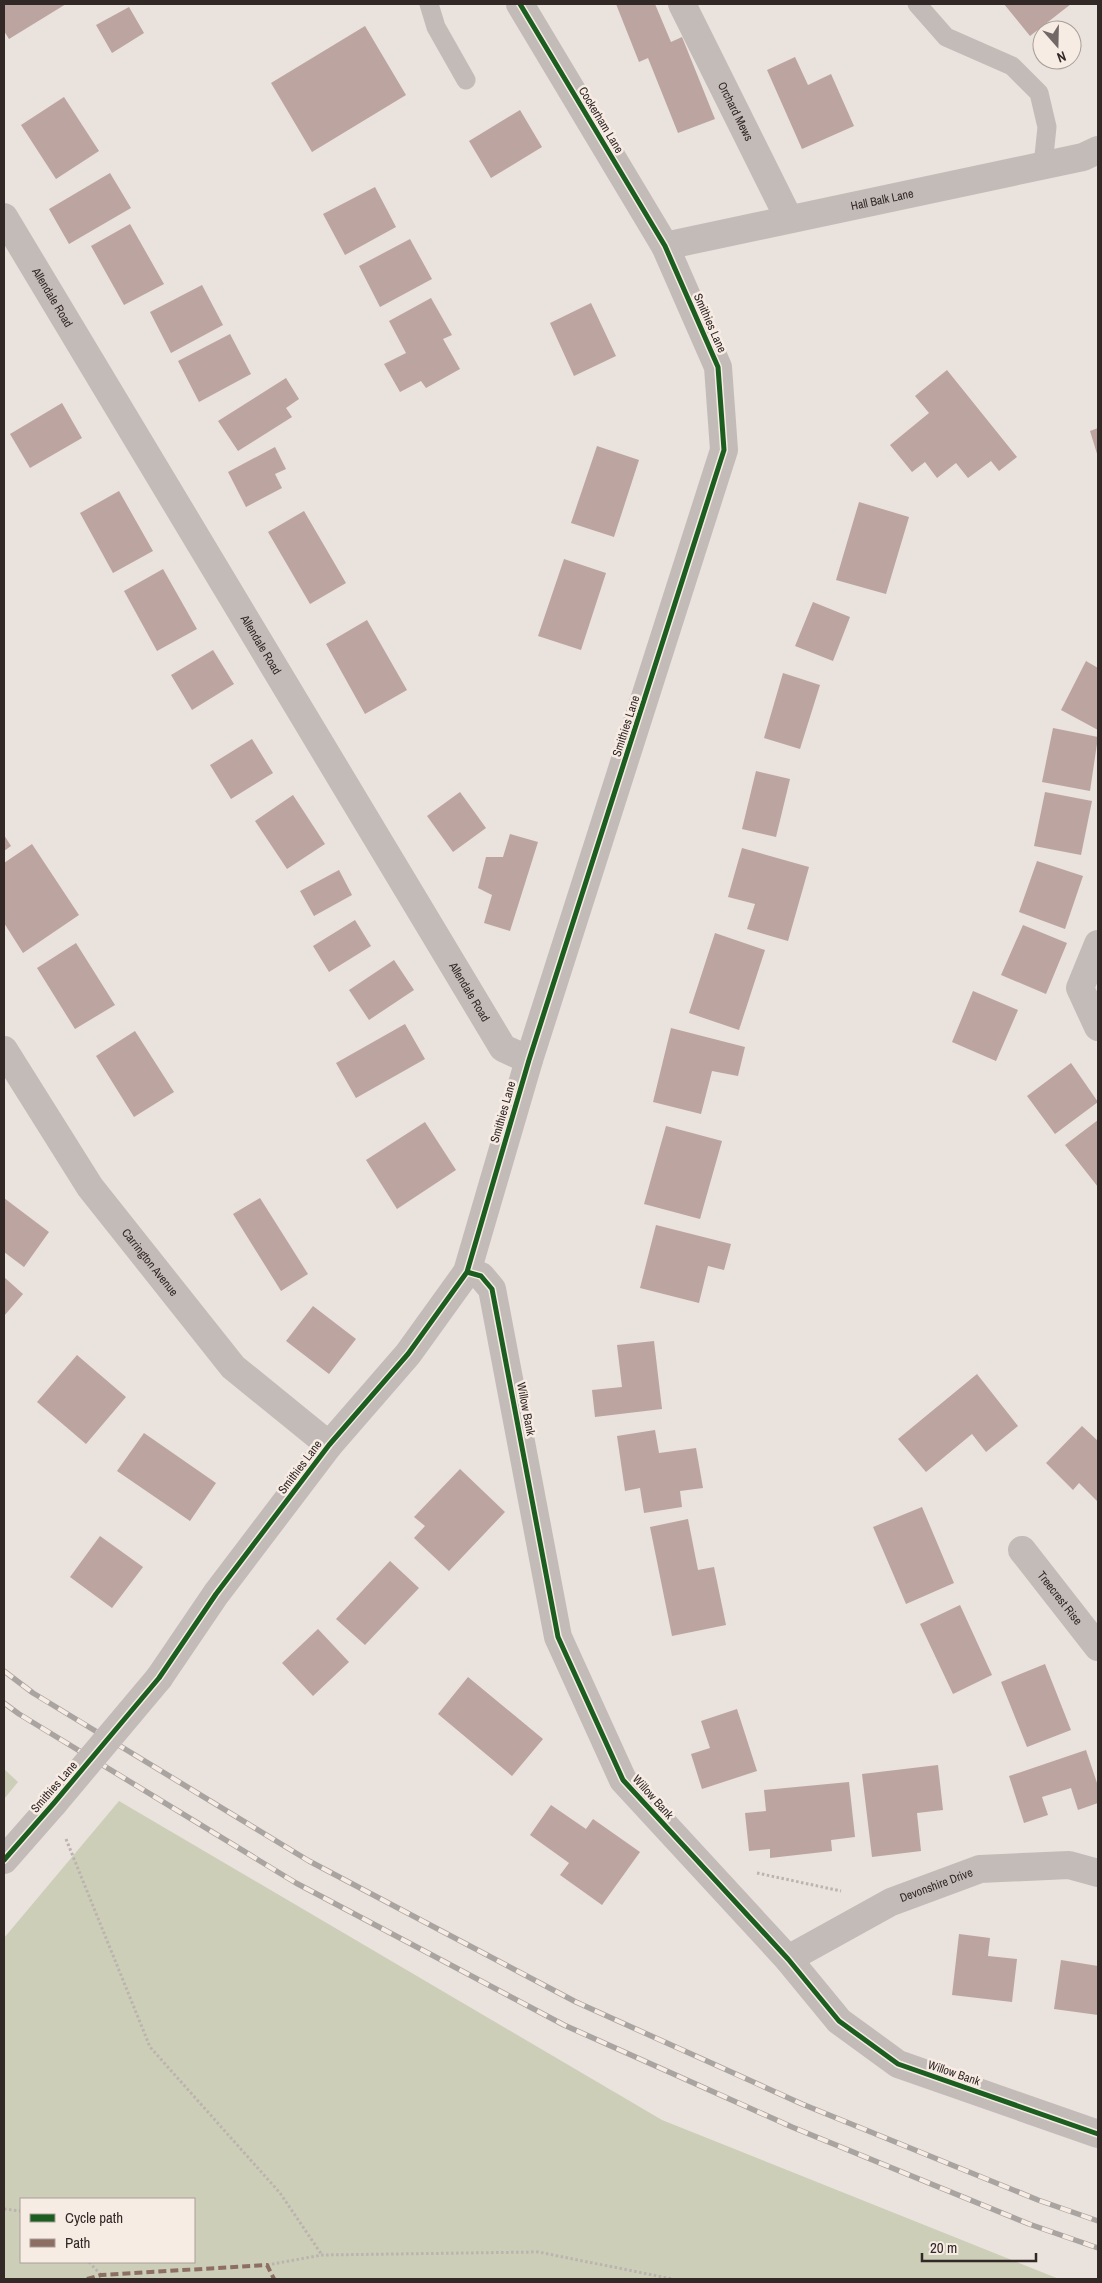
<svg xmlns="http://www.w3.org/2000/svg" width="1102" height="2283" font-family="'Archivo Narrow',sans-serif">
<style>
.green{fill:#cdceb8;fill-rule:evenodd}
.building{fill:#bca4a0}
.lines{fill:none;stroke-linecap:round;stroke-linejoin:round}
.path{stroke:#bbb3b0;stroke-width:3;stroke-dasharray:2.5 2.5;stroke-linecap:butt}
.service{stroke:#c2bbb7;stroke-width:19}
.minor{stroke:#c2bbb7;stroke-width:28}
.tertiary{stroke:#c2bbb7;stroke-width:28}
.rail-casing{stroke:#aaa4a1;stroke-width:5.5}
.rail{stroke:#f7ece4;stroke-width:4;stroke-dasharray:11;stroke-linecap:butt}
.tertiary-bridge{stroke:#c2bbb7;stroke-width:28}
.quiet{stroke:#8d6e63;stroke-width:4;stroke-dasharray:8 4;stroke-linecap:butt}
.cycleway-casing{stroke:#f7ece4;stroke-width:8}
.cycleway{stroke:#1b5e20;stroke-width:5}
.labels{text-anchor:middle;stroke-width:5;stroke-linejoin:round;paint-order:stroke}
.street-label{font-size:12px;fill:#322826;stroke:#f7ece4}
</style>
<rect width="100%" height="100%" fill="#eae2dd"/>
<path class="green" d="M4,1769L18,1782L4,1799Z
M119,1801L662,2120L1059,2279H4V1938ZM21,2199H194V2262H21Z"/>
<path class="building" d="M4,4H66L9,39L4,31Z
M616,4H655L671,42L682,37L715,119L678,133L648,58L639,62Z
M1004,4H1071L1030,36Z
M129,7L144,33L112,53L96,25Z
M365,26L406,95L312,152L271,83Z
M795,57L808,85L831,74L854,126L802,149L767,70Z
M64,97L99,151L56,179L21,125Z
M520,110L542,147L491,178L469,141Z
M110,173L131,208L69,244L49,209Z
M375,187L396,227L345,255L323,214Z
M130,224L164,284L124,305L91,246Z
M410,239L432,279L380,307L359,266Z
M202,285L223,325L171,353L150,312Z
M431,298L452,335L443,339L460,369L426,388L421,381L400,392L384,364L406,353L389,321Z
M591,303L616,356L574,376L550,323Z
M230,334L251,374L199,402L178,361Z
M947,370L1017,457L999,471L991,461L968,478L956,463L937,478L925,462L912,472L890,445L929,413L915,396Z
M286,378L299,399L286,408L292,417L238,451L218,421Z
M62,403L82,438L30,468L10,434Z
M1098,428V457L1090,431Z
M597,446L639,460L614,537L571,523Z
M275,447L286,469L275,474L282,488L246,507L228,472Z
M119,491L153,551L113,573L80,513Z
M859,502L909,517L886,594L836,580Z
M304,511L346,583L310,604L268,532Z
M564,559L606,573L581,650L538,636Z
M163,569L197,629L157,651L124,591Z
M813,602L850,617L833,661L795,646Z
M367,620L407,690L365,714L326,644Z
M213,650L234,684L192,710L171,675Z
M1086,661L1098,668V730L1061,710Z
M783,673L820,685L800,749L764,738Z
M1053,728L1098,737L1090,791L1042,782Z
M252,739L273,773L231,799L210,765Z
M756,771L790,779L776,837L742,829Z
M460,792L486,828L453,852L427,816Z
M1045,792L1092,801L1081,855L1034,846Z
M293,795L325,844L287,869L255,821Z
M510,834L538,842L510,931L484,923L492,895L478,888L486,857H503Z
M4,835L11,846L4,851Z
M32,844L79,915L23,953L4,923V863Z
M742,848L809,867L788,941L747,929L755,904L728,897Z
M1037,861L1083,876L1065,929L1019,912Z
M339,870L352,895L314,916L300,891Z
M355,920L371,946L329,972L313,946Z
M1023,925L1067,943L1046,994L1001,975Z
M715,933L765,950L739,1030L689,1013Z
M76,943L115,1005L75,1029L37,968Z
M394,960L414,990L369,1020L349,990Z
M973,991L1018,1010L996,1061L952,1042Z
M405,1024L425,1059L356,1098L336,1063Z
M671,1028L745,1047L738,1076L712,1071L701,1114L653,1102Z
M135,1031L174,1092L134,1117L96,1056Z
M1071,1063L1098,1102L1055,1134L1027,1096Z
M1098,1120V1187L1065,1145Z
M425,1122L456,1170L397,1209L366,1160Z
M666,1126L722,1141L700,1219L644,1204Z
M4,1198L49,1232L24,1267L4,1252Z
M260,1198L308,1274L281,1291L233,1214Z
M656,1225L731,1244L724,1270L708,1266L699,1303L640,1288Z
M4,1277L23,1294L4,1316Z
M313,1306L356,1339L329,1374L286,1341Z
M654,1341L662,1409L595,1417L592,1390L622,1387L617,1345Z
M77,1355L126,1397L86,1444L37,1402Z
M977,1374L1018,1426L986,1452L972,1434L926,1472L898,1439Z
M1082,1426L1098,1441V1502L1079,1483L1073,1490L1046,1463Z
M655,1430L659,1453L696,1448L703,1488L680,1491L682,1507L644,1513L640,1488L625,1491L617,1436Z
M144,1433L216,1483L190,1521L117,1471Z
M460,1469L505,1512L449,1571L414,1538L425,1526L414,1517Z
M922,1507L954,1583L906,1604L873,1527Z
M688,1519L698,1570L714,1567L726,1625L672,1636L650,1527Z
M100,1536L143,1567L112,1608L70,1577Z
M390,1561L419,1588L365,1645L336,1619Z
M960,1605L992,1675L953,1694L920,1624Z
M318,1629L349,1662L313,1696L282,1663Z
M1045,1664L1071,1730L1027,1747L1001,1682Z
M468,1677L543,1739L512,1776L438,1714Z
M737,1709L757,1771L702,1789L691,1754L710,1748L701,1721Z
M1086,1750L1098,1786V1803L1078,1810L1071,1788L1042,1797L1048,1815L1024,1823L1009,1776Z
M938,1765L943,1810L917,1813L921,1851L872,1857L862,1774Z
M849,1782L855,1837L831,1840L832,1851L770,1858V1849L749,1851L745,1813L766,1811L764,1790Z
M551,1805L586,1829L593,1819L640,1852L602,1905L560,1875L569,1863L530,1835Z
M959,1934L990,1938L988,1956L1017,1959L1012,2002L952,1995Z
M1061,1960L1098,1966V2015L1054,2009Z"/>
<g class="lines">
<path class="path" d="M66,1839L150,2047L280,2193L322,2255
M757,1873L841,1891
M4,2209L21,2211
M89,2262L101,2275
M267,2265L322,2255L538,2252L673,2279"/>
<path class="service" d="M429,4L436,27L466,80
M917,4L946,37L1012,66L1039,93L1047,127L1043,165"/>
<g class="minor">
<path id="s1" d="M682,4L789,219"/>
<path id="s2" d="M4,217L503,1048L529,1060"/>
<path id="s3" d="M665,246L1083,157L1098,150"/>
<path d="M1098,944L1080,988L1098,1027"/>
<path id="s4" d="M4,1050L90,1187L233,1367L329,1445"/>
<path d="M467,1272L481,1276L492,1289L558,1637L623,1780L788,1959L839,2021L898,2064L1098,2134"/>
<path id="s5" d="M1022,1550L1098,1647"/>
<path id="s6" d="M788,1959L891,1902L980,1869L1069,1865L1098,1873"/>
</g>
<path class="tertiary" d="M159,1678L216,1594L329,1445L408,1354L467,1272L529,1060L724,450L718,367L665,246L520,4
M4,1860L54,1803"/>
<g class="rail-casing">
<path id="rail" d="M4,1671L33,1693L309,1861L576,2002L802,2104L1038,2200L1098,2221
M4,1703L19,1714L296,1883L564,2025L792,2127L1029,2224L1098,2248"/>
</g>
<use href="#rail" class="rail"/>
<path class="tertiary-bridge" d="M54,1803L159,1678"/>
<path class="quiet" d="M87,2279L101,2275L267,2265L274,2279"/>
<g class="cycleway-casing">
<path id="cycleway" d="M467,1272L481,1276L492,1289L558,1637L623,1780L788,1959L839,2021L898,2064L1098,2134
M4,1860L54,1803L159,1678L216,1594L329,1445L408,1354L467,1272L529,1060L724,450L718,367L665,246L520,4"/>
</g>
<use href="#cycleway" class="cycleway"/>
</g>
<g class="labels">
<g class="street-label">
<text dy="4" stroke="none"><textPath href="#s1" startOffset="120">Orchard Mews</textPath></text>
<text transform="translate(601 120) rotate(59)" y="4">Cockerham Lane</text>
<text dy="4" stroke="none"><textPath href="#s3" startOffset="222">Hall Balk Lane</textPath></text>
<text dy="4" stroke="none"><textPath href="#s2" startOffset="94">Allendale Road</textPath></text>
<text transform="translate(710 323) rotate(66)" y="4">Smithies Lane</text>
<text dy="4" stroke="none"><textPath href="#s2" startOffset="499">Allendale Road</textPath></text>
<text transform="translate(626 726) rotate(-72)" y="4">Smithies Lane</text>
<text dy="4" stroke="none"><textPath href="#s2" startOffset="904">Allendale Road</textPath></text>
<text transform="translate(503 1112) rotate(-74)" y="4">Smithies Lane</text>
<text dy="4" stroke="none"><textPath href="#s4" startOffset="258">Carrington Avenue</textPath></text>
<text transform="translate(526 1409) rotate(79)" y="4">Willow Bank</text>
<text transform="translate(300 1467) rotate(-53)" y="4">Smithies Lane</text>
<text dy="4" stroke="none"><textPath href="#s5" startOffset="61">Treecrest Rise</textPath></text>
<text transform="translate(54 1787) rotate(-49)" y="4">Smithies Lane</text>
<text transform="translate(653 1797) rotate(48)" y="4">Willow Bank</text>
<text dy="4" stroke="none"><textPath href="#s6" startOffset="166">Devonshire Drive</textPath></text>
<text transform="translate(954 2073) rotate(19)" y="4">Willow Bank</text>
</g>
</g>
<rect width="1102" height="2283" fill="none" stroke="#322826" stroke-width="10"/>
<rect x="20" y="2198" width="175" height="65" fill="#f7ece4" stroke="#a89e98"/>
<rect x="30" y="2214" width="25" height="8" fill="#1b5e20" stroke="#a89e98"/>
<text x="65" y="2223" font-size="15" fill="#322826">Cycle path</text>
<rect x="30" y="2239" width="25" height="8" fill="#8d6e63" stroke="#a89e98"/>
<text x="65" y="2248" font-size="15" fill="#322826">Path</text>
<g transform="translate(1057 45) rotate(160)"><circle r="24" fill="#f7ece4" stroke="#a89e98"/>
<path d="M0-4L9 19L0 12L-9 19Z" fill="#726966"/>
<text y="-8" font-size="14" font-weight="bold" text-anchor="middle" fill="#322826">N</text>
</g>
<path d="M922 2253v8h114v-8" fill="none" stroke="#322826" stroke-width="2.5"/>
<text x="930" y="2253" font-size="15" fill="#322826" stroke="#f7ece4" stroke-width="4" paint-order="stroke">20 m</text>
</svg>
